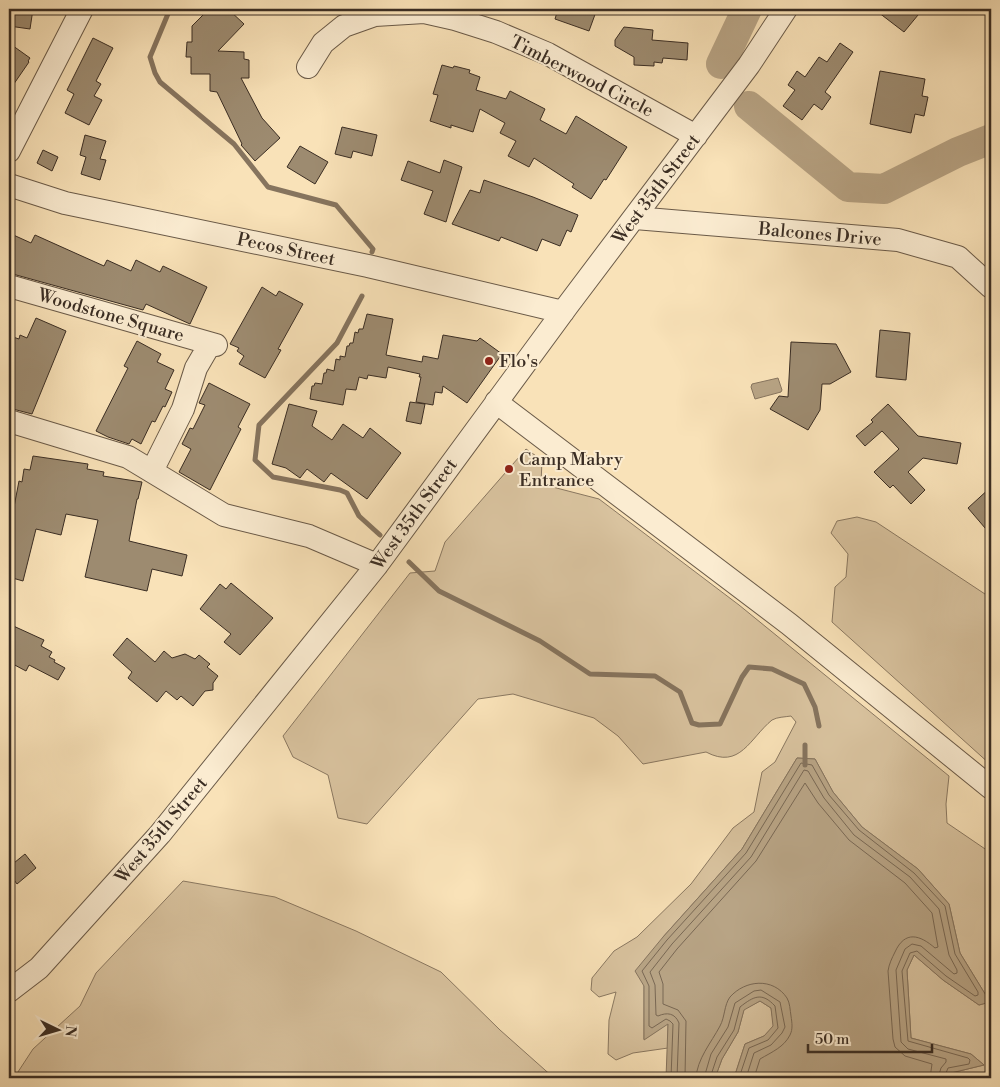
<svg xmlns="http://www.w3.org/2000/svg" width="1000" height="1087" font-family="'Libre Bodoni',serif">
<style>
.green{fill:#d9c39f;stroke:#8a7861}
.water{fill:#b8a485;stroke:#86745e}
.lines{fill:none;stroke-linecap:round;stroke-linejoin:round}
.shore{stroke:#796854;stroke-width:1}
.stream{stroke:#86745e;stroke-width:5}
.river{stroke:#b8a485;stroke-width:30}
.building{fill:#9d8b70;stroke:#3a2d23}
.minor-casing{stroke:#6a5a48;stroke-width:24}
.minor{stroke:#fbecd1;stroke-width:22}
.poi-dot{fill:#8f2418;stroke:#fbecd1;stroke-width:2}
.labels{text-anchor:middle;stroke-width:4;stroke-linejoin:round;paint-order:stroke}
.street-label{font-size:18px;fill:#3a2d23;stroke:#fbecd1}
.poi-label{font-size:18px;fill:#3a2d23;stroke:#fbecd1;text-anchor:start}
</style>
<rect width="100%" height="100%" fill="#f9e2b8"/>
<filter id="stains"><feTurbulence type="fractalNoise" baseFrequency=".004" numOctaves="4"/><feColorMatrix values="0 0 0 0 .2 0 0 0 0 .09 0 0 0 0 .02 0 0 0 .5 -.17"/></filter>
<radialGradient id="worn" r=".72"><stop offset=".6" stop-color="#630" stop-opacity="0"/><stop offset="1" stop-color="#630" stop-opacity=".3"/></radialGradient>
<path class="green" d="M526,449L542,460L541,484L599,499L739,605L949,776L946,804L947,823L991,853V1078H948L951,1073L984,1065L971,1054L911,1038L907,970L914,955L943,980L979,1005L990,1002L960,953L949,904L918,869L862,827L833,792L815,759L797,758L742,849L663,937L644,986V1039L668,1023V1048L633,1053L616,1060L608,1054L609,1020L616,992L599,997L591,990L592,978L614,951L637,937L691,884L733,828L754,812L762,772L775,762L796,722L791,716C785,717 777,717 772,720C750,738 740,770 706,752L643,764L618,736L594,718L513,694L478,699L367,824L338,818L328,775L293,757L283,736L410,573L435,571L445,542Z
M857,517L876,522L991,598V765L832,622L835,587L846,577L848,554L831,533L837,521Z
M183,881L275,897L356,931L441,972L500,1030L554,1078H14L33,1049L80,1006L96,973Z
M760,1001L771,1008L774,1026L764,1036L745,1044L734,1078H715L722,1059L738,1032L744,1009Z"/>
<path class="water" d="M778,378L782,390L781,392L755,399L751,387L752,384Z
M797,758L815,759L833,792L862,827L918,869L949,904L960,953L990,1002L979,1005L943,980L914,955L907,970L911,1038L971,1054L984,1065L951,1073L948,1078H734L745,1044L764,1036L773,1026L771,1008L760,1001L744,1010L738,1032L722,1059L715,1078H666L668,1024L644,1040V986L635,971L663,937L742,849Z"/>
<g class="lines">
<path class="shore" d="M671,1078L673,1024L670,1021L666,1019L652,1028L649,1026V986L642,971L667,940L746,853L801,763L812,765L829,795L859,830L914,873L945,906L955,954L978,992V995L975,996L946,976L917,951L910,953L902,971L908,1041L968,1058L970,1060L969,1064L948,1068L944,1078
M677,1078L679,1023C675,1013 667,1012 658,1016L656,1015L655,985L650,972L672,944L751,857L804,770L808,771L824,798L854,835L910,877L939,909L949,955L957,970V973L954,974L921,946L912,944L905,949L896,970L901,1042L908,1049L946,1059V1062L941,1068L938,1078
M685,1078L686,1021L678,1010L663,1004V984L659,972L677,949L756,861L805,783L818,803L849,840L905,883L932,913L938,947L935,948C920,935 905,930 895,952C892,958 889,964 888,971L893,1039L895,1047L905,1056L932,1064L930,1078
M696,1078C697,1059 711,1043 720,1026C725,1017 724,1005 730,997C745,980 773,977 787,998C790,1003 790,1010 791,1016C792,1023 793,1029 790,1035C784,1047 772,1052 760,1059L754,1078
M704,1078L711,1054L728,1027L735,1003L754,991L761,990L780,1002L785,1027L782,1033L771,1045L754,1053L746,1078
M710,1078L717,1057L734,1030L740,1007C754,996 762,992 775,1006L778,1028L768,1040L749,1048L739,1078"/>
<path class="stream" d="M170,9L150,57L155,73L160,82L234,144L268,187L336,205L373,249L372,252
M362,296L337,343L259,425L255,460L273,477L340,490L347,493L359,516L380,535
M409,562L439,591L540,641L590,674L655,676L680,692L692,723L699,725L720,724L742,677L749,667L772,669L804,684L815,707L819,726
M805,765V745"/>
<path class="river" d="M721,64L747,9
M749,106L848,187L884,189L958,152L991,139"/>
</g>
<path class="building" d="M9,9H33L30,29L9,26Z
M209,9H228L244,24L218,51L244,52V59L249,60V78H241L262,118L280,138L255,161L241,145L242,144L217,92L210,91V74H191V57H186L187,42H192V26Z
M558,9H597L589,31L555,19Z
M874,9H923L904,32Z
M624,27L653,30L652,40L688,43L687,60L663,58L662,63L654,62V66L634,65V57L615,46V40Z
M93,38L113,48L96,81L101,84L94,96L102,100L89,125L65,113L74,94L67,90Z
M9,43L30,58L28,61L29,62L9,91Z
M840,43L853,52L825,92L831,97L822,110L814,104L802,120L783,106L795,90L788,85L797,71L805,77L819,57L827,62Z
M442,65L453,68L454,66L470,70L469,73L480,77L476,90L506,99L510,91L545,109L540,120L566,134L576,116L627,147L606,180L604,179L591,199L572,187L574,184L534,158L529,167L508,156L516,141L500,133L505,123L480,109L473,132L451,125V128L430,121L438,95L433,94Z
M880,71L925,79L922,96L928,97L924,116L915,114L911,133L870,124Z
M342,127L377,135L372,156L353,151L351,158L335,154Z
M85,135L106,141L100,159L106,160L100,180L81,174L86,157L80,155Z
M300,146L328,162L315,184L287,167Z
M43,150L58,157L52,171L37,163Z
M444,160L462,167L446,222L424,214L433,191L401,180L408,161L440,173Z
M484,180L533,197L578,215L571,232L567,230L560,246L542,239L537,251L501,237L499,241L452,224L470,190L480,193Z
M9,233L31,243L35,235L104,266L107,260L131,271L136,260L160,272L163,266L207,287L190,324L146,304L143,310L9,273Z
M262,287L276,296L279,291L303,304L278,349L281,350L265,378L239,364L244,356L237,351L239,348L230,344Z
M367,314L393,319L386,355L422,362L423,356L438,359L443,335L477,341L480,338L502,354L467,403L443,386L442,393L435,392L433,405L416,402L421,377H419L420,374L388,367L386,378L368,375L367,379L359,377L356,390L346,389L343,405L310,399L312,386H314L315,383L322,384L324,373H326L327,369L334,371L336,359L340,360V356L345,357L347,346H349L350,343H353L355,332L358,333L359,329H363Z
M36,318L66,331L32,414L9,408V347L13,337L19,339L20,335L27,338Z
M880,330L910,333L906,380L876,377Z
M137,341L161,354L157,362L174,370L165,389L172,392L165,407L163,406L155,422L152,421L141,444L132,439L129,444L108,437L96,431L128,368L124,366Z
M791,342L836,344L851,372L830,384H822L820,410L808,430L770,409L779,396L788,397Z
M209,383L250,404L238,427L241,429L210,490L179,472L191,449L182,444L190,428L193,429L205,405L199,403Z
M410,402L425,404L421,424L406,421Z
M289,404L317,411L312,426L332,440L343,424L363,438L370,428L401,453L367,499L331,473L324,482L307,469L300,478L286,468L272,464Z
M888,404L918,436L961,443L957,464L923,458L908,472L925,490L911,504L893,485L890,488L874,472L899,449L882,431L865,446L856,436L873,422L871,420Z
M33,456L88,464L87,469L104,472L103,476L142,482L138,499H137L129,541L187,555L182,576L152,569L147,591L85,577L98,520L66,514L61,535L36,529L23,581L9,577V506L14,507L19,481L22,482L24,469L30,470Z
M991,487V535L968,508Z
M231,583L273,618L240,655L224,642L231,634L200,609L220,584L226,589Z
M9,624L44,640L41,646L52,652L49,657L55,660L54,662L65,668L58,680L29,665L26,671L9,662Z
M127,638L155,662L164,651L172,658L185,654L195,659L199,655L210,664L207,667L218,676L213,683V690L205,691L193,706L181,696L177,700L166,691L157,702L128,678L132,672L113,655Z
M25,854L36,868L17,884L9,873V867Z"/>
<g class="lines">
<g class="minor-casing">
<path id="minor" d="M308,67L323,43L344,26L375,15L424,12L455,19L496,32L548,54L696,136
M9,151L82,9
M9,185L65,203L368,266L563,312
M635,218L898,240L958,257L991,287
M9,286L216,345
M496,402L789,624L991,788
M9,421L128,457L224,515L309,536L377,565
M152,471L183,409L196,368L210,344
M9,991L39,968L160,834L377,565L568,305L749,65L786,9"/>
</g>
<use href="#minor" class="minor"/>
</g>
<g class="poi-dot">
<circle cx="489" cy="361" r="5"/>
<circle cx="509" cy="469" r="5"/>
</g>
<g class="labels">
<g class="street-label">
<text transform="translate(582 76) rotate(27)" y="6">Timberwood Circle</text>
<text transform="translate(656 189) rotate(-53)" y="6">West 35th Street</text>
<text transform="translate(820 234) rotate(5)" y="6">Balcones Drive</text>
<text transform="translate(286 249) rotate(12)" y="6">Pecos Street</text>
<text transform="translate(111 315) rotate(16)" y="6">Woodstone Square</text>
<text transform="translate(414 514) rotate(-54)" y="6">West 35th Street</text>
<text transform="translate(161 830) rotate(-50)" y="6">West 35th Street</text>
</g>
<g class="poi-label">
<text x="499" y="367">Flo's</text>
<text x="519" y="465">Camp Mabry<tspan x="519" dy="21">Entrance</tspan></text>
</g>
</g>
<rect width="1000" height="1087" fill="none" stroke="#f9e2b8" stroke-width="30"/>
<rect x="10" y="10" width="980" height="1067" fill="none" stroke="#3a2d23" stroke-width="2.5"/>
<rect x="15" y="15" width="970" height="1057" fill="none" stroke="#3a2d23"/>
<g transform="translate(58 1030) rotate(95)" stroke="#fbecd1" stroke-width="4" paint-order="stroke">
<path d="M0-4L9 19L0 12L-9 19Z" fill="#3a2d23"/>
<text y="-8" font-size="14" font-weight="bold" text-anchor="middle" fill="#3a2d23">N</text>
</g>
<path d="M808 1044v8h124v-8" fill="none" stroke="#3a2d23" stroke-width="2.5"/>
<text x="815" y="1044" font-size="15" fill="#3a2d23" stroke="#fbecd1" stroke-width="4" paint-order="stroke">50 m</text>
<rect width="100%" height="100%" filter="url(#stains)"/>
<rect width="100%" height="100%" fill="url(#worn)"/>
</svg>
